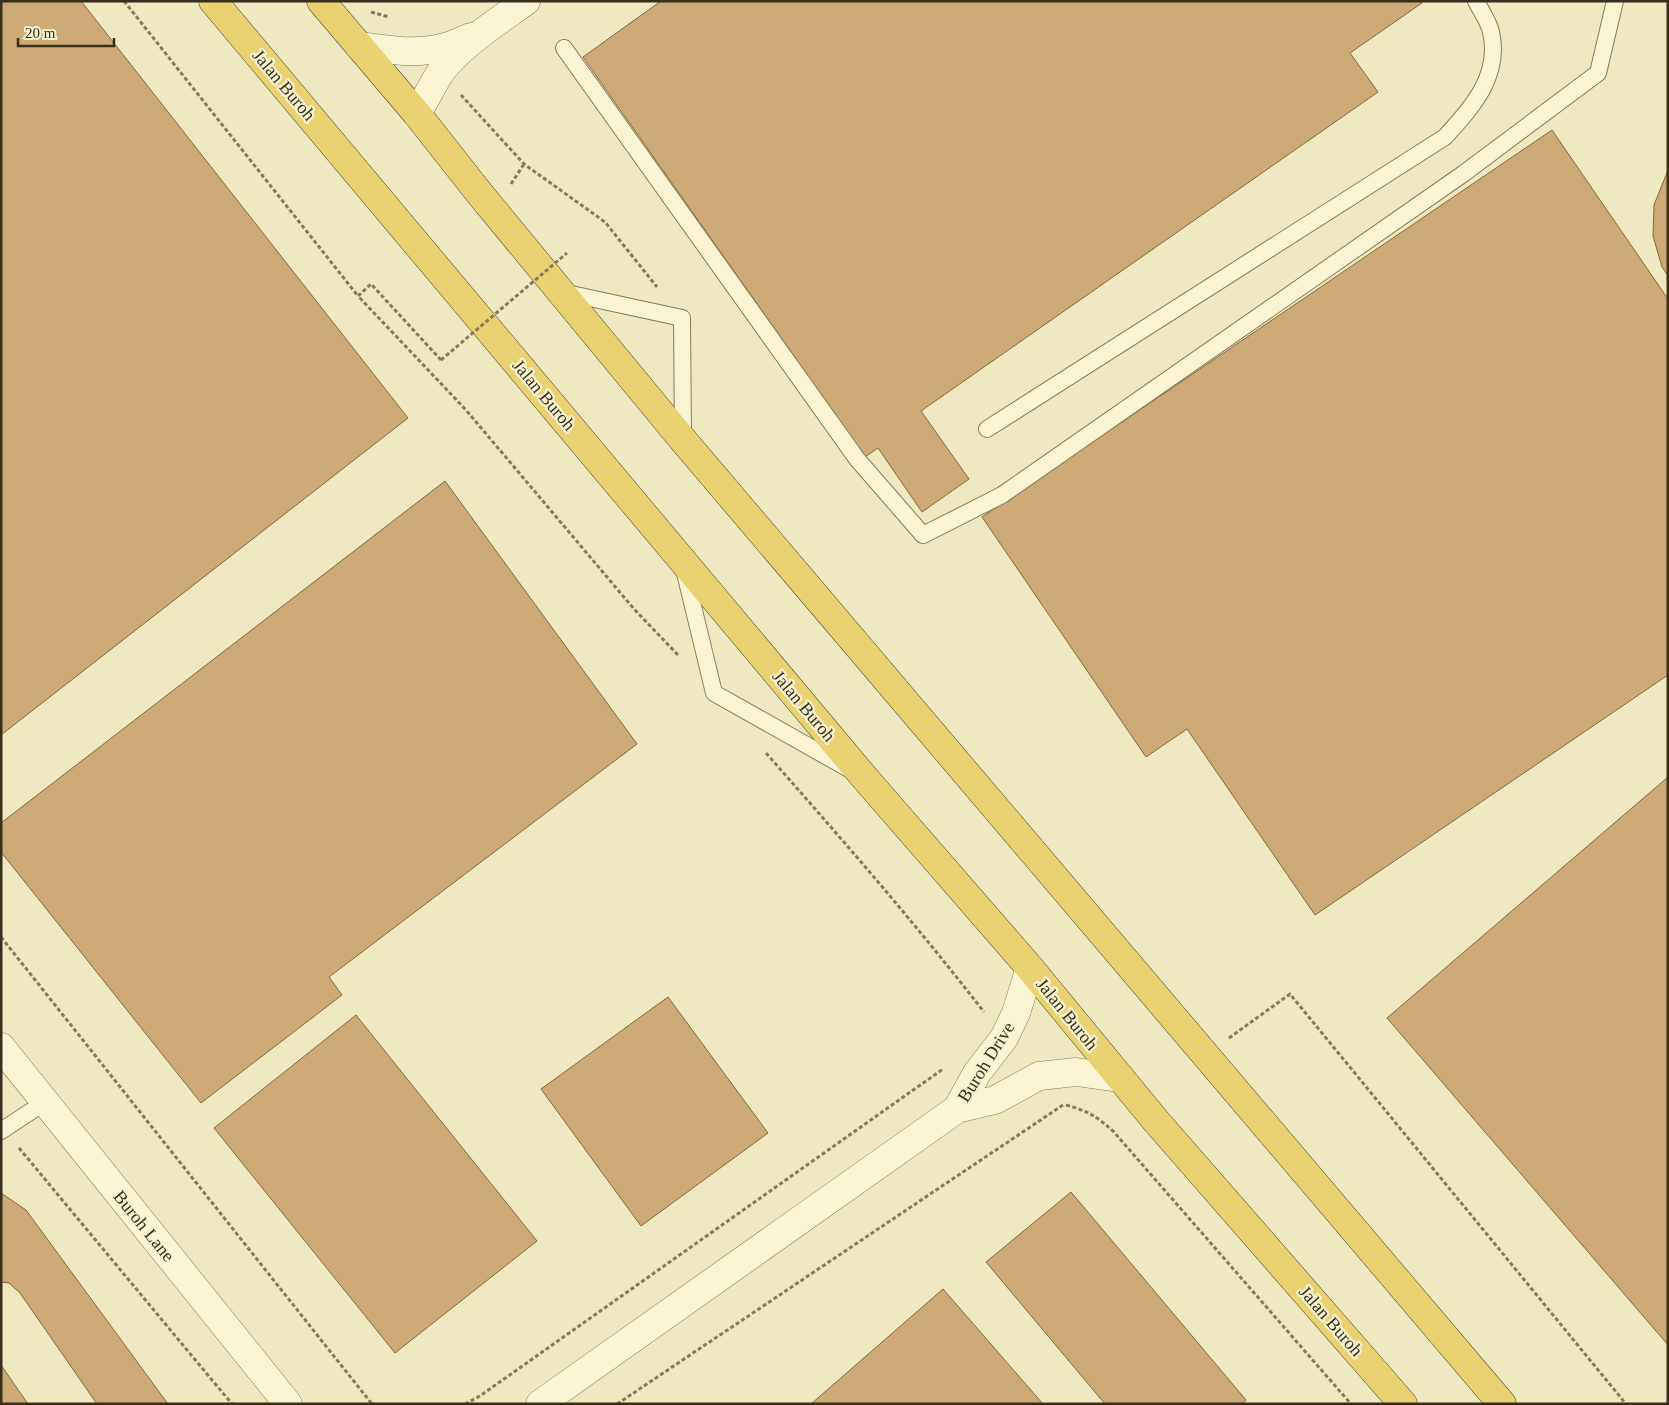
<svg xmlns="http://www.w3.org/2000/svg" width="1669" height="1405" font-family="Georgia,serif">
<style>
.building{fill:#cdaa75;stroke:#87683d}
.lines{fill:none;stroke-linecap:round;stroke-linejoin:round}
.service-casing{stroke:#887a58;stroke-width:18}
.minor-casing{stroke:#887a58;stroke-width:29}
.trunk-casing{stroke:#55472c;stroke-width:29}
.path{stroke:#887a58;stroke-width:3;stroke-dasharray:4 2.5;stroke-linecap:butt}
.service{stroke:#f9f5d3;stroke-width:16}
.minor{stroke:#f9f5d3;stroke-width:28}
.trunk{stroke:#ead172;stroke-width:28}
.path-bridge{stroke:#887a58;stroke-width:3;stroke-dasharray:4 2.5;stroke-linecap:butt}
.labels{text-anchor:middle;stroke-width:4.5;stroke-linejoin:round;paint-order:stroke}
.street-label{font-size:18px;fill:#372e1c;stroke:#f6f2d0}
</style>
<rect width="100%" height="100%" fill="#eee9c0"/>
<path class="building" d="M1,1H81L408,418L1,735Z
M661,1H1421L1422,3L1350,53L1378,92L921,411L969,479L922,512L878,448L865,457L583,57Z
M1552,130L1668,299V675L1315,915L1187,729L1146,757L982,517Z
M1668,170V276L1662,267L1653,236L1654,205Z
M445,481L637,744L329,977L342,995L201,1103L1,852V823Z
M1668,777V1345L1387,1018Z
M668,997L768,1133L641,1226L541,1089Z
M356,1015L537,1241L395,1353L214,1128Z
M1071,1192L1246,1400L1242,1404H1105L986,1262Z
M1,1193L26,1210L168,1404H97L20,1293L9,1283L1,1282Z
M943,1289L1043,1404H811Z
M1,1365L28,1404H1Z"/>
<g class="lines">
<g class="service-casing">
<path id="service" d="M564,48L857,459L923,535L1002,495L1463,174L1598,73L1615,1
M562,292L682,318L683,439
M987,429L1445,137C1472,107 1501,76 1491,32C1489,22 1481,11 1476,1
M684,569L714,693L849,769
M1,1131L45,1102"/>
</g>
<g class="minor-casing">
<path id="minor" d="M359,46C388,50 416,55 445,47C454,45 462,40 471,37
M417,114C425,100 432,86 440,73C458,47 500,20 526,1
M1,1047L288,1404
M957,1109L977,1073L1004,1038L1016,1013L1030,968
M540,1404L957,1109L995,1100L1039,1076L1076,1072L1119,1078"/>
</g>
<g class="trunk-casing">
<path id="trunk" d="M213,1L864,777L1030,968L1156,1121L1403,1404
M321,1L417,114L480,194L683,440L1502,1404"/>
</g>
<path class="path" d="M124,1L358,296
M371,12L389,17
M461,95L524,164L605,222L657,287
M511,184L524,164
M441,360L371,284L358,296L466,410L634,609L678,655
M766,753C841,838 915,923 984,1012
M1,937L372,1404
M1229,1038L1290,994L1626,1404
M1066,1105C1088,1111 1096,1116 1113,1131L1351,1404
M19,1148L232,1404
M465,1404L480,1396L943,1069
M617,1404L1063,1105"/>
<use href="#service" class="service"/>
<use href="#minor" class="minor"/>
<use href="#trunk" class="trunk"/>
<path class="path-bridge" d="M441,360L567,253"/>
</g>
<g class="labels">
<g class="street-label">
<text transform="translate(284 85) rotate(50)" y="6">Jalan Buroh</text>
<text transform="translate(544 395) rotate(50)" y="6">Jalan Buroh</text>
<text transform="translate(804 706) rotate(50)" y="6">Jalan Buroh</text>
<text transform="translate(1067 1014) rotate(51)" y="6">Jalan Buroh</text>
<text transform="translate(986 1062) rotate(-58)" y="6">Buroh Drive</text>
<text transform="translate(144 1226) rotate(51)" y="6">Buroh Lane</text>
<text transform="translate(1331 1321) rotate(49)" y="6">Jalan Buroh</text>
</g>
</g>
<rect width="1669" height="1405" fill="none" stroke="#372e1c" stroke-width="5"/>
<path d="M18 38v8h96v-8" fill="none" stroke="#372e1c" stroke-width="2.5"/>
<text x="25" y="38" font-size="15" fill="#372e1c" stroke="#f6f2d0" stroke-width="4" paint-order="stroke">20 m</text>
</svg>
